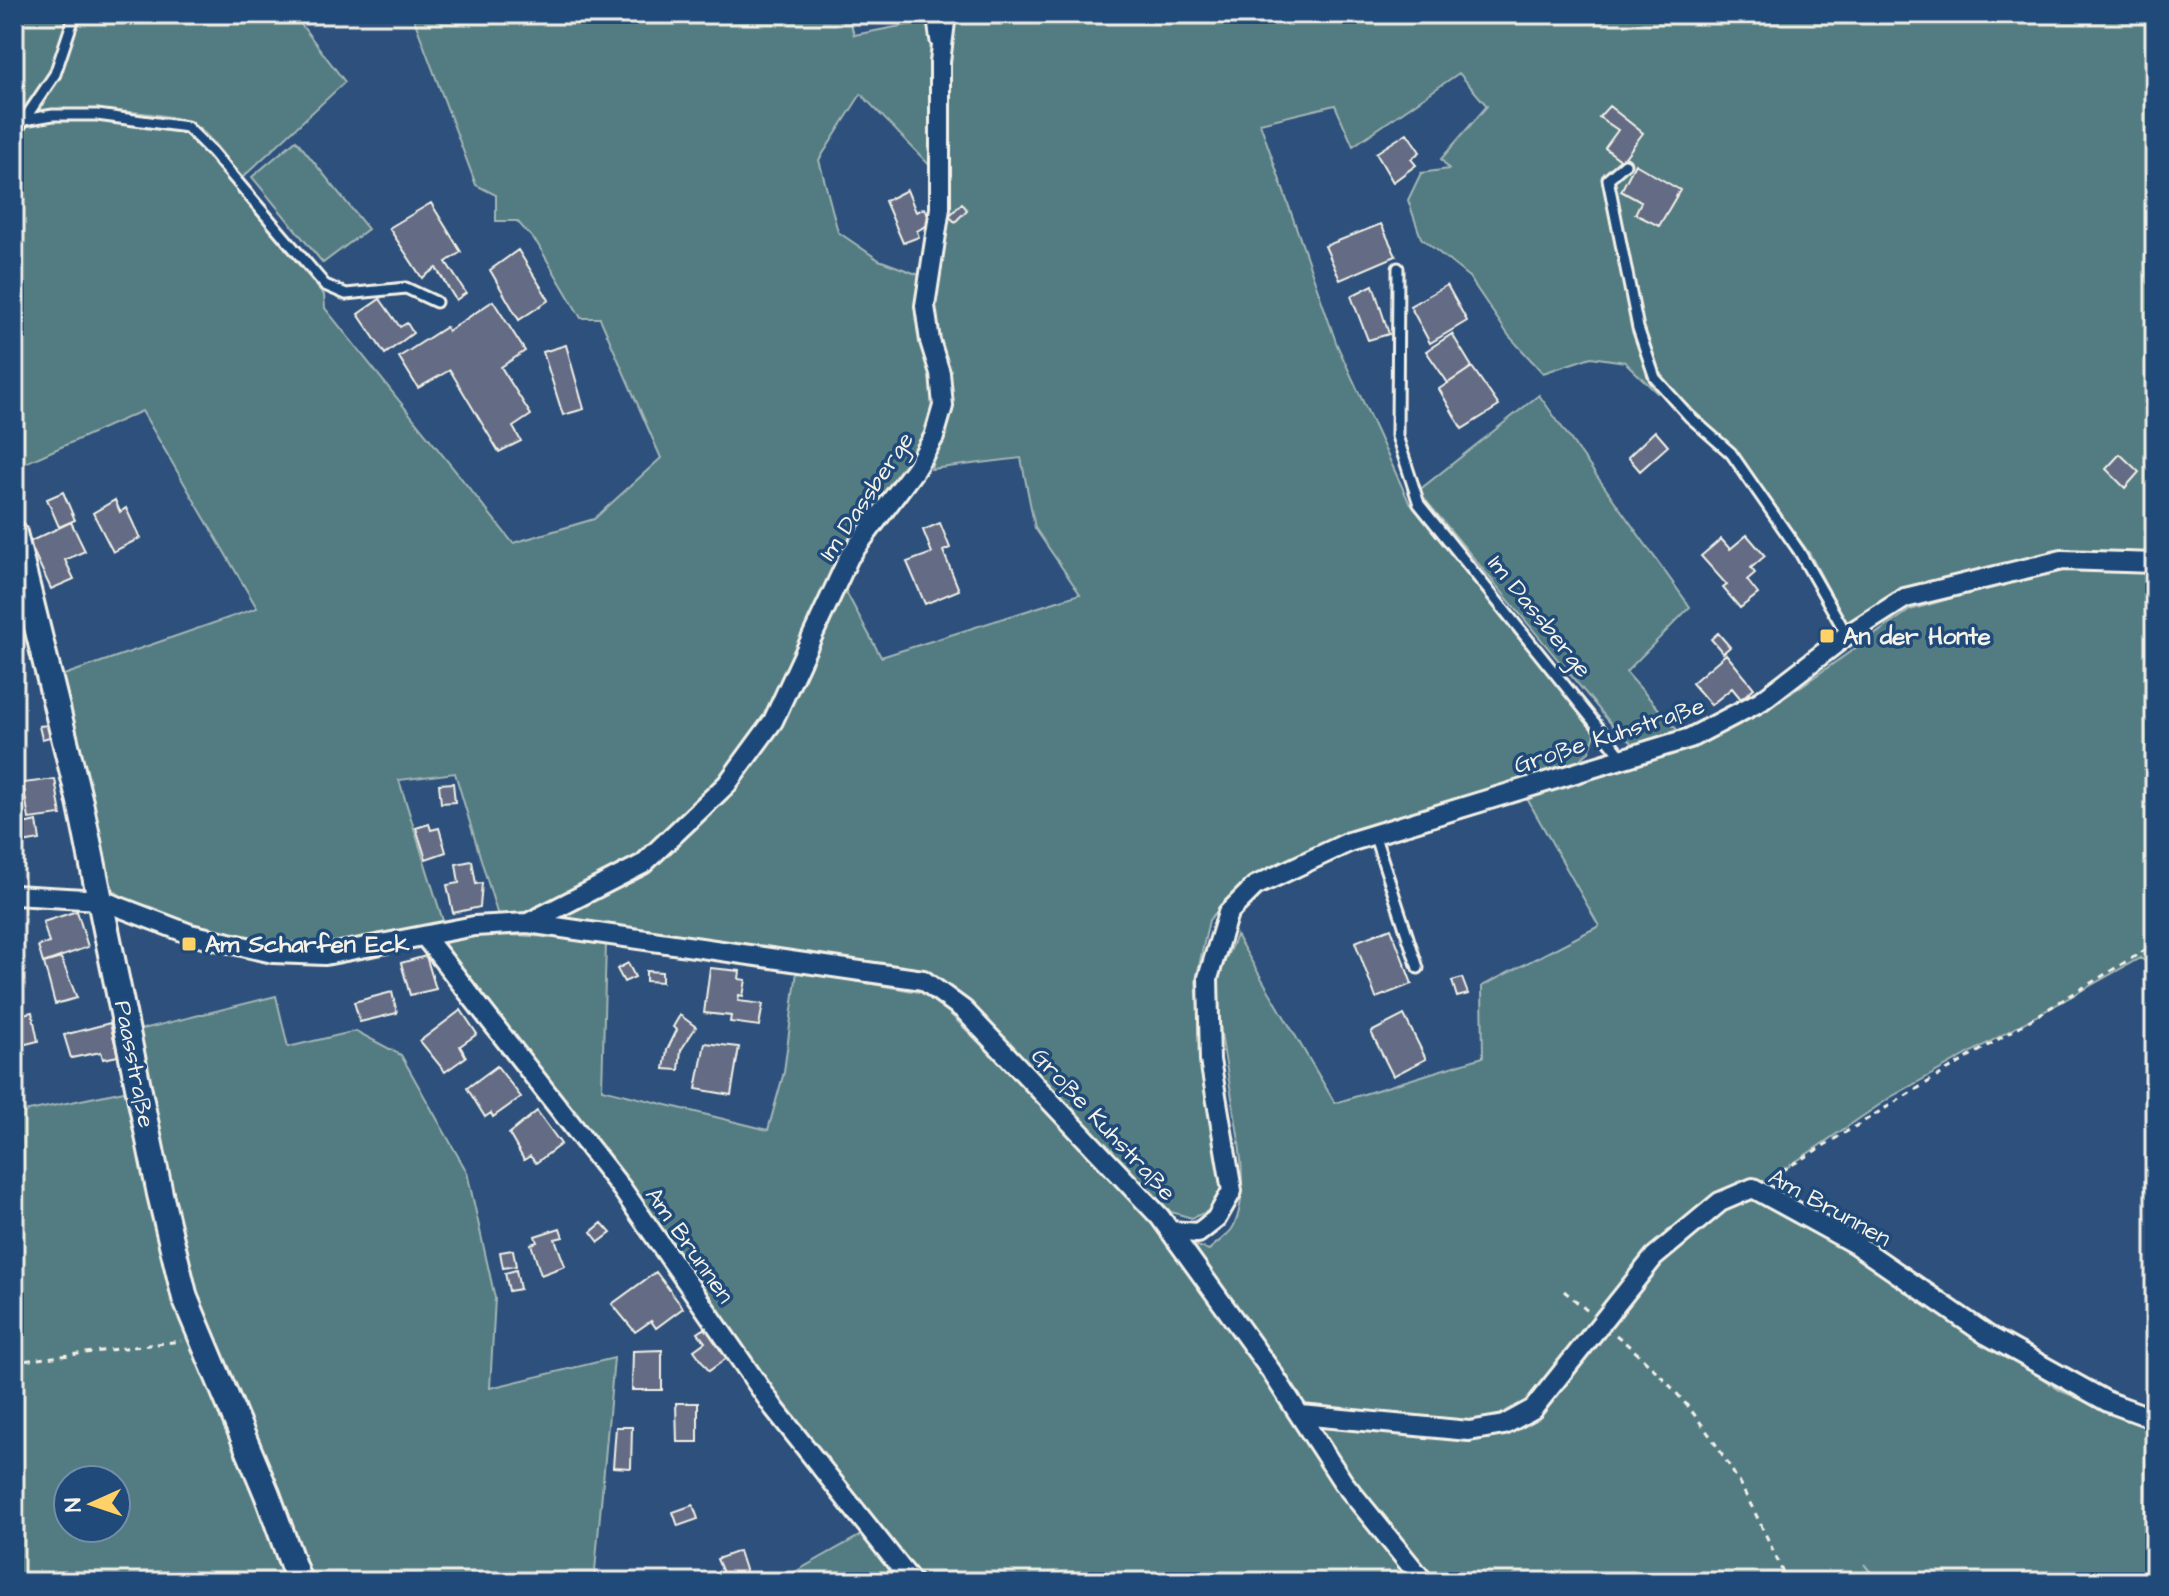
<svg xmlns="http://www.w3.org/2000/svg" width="2169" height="1596" font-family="'Architects Daughter',sans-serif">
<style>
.green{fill:#537b82;stroke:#a4b6b5;stroke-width:2;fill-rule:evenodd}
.building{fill:#636c84;stroke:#f4f1e8;stroke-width:2}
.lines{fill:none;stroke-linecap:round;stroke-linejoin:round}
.service-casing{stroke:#f4f1e8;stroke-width:15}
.minor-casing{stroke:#f4f1e8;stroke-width:24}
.tertiary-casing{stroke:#f4f1e8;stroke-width:30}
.path{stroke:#f4f1e8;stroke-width:3;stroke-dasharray:6 6;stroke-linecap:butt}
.service{stroke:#1f4a7a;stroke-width:9}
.minor{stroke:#1f4a7a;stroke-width:18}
.tertiary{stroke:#1f4a7a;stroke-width:24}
.poi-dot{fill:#ffd166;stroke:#1f4a7a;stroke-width:3}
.labels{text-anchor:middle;stroke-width:7;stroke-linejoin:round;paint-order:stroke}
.street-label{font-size:24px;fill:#f4f1e8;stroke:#1f4a7a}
.poi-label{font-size:24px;font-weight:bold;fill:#f4f1e8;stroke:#1f4a7a;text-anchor:start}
</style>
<rect width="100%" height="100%" fill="#2d517c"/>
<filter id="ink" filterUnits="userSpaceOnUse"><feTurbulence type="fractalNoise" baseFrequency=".0125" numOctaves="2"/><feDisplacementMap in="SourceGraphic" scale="16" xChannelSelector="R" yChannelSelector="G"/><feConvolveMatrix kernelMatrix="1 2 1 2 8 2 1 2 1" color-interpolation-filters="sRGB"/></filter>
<g filter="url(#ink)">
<path class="green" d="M14,14H69L51,72L14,126Z
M79,14H293L345,82L242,178C227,162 211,133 190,123C162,110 66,107 35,114L58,77Z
M412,14H848L854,35L927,21L934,58L936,172L861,94L819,160L838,232L879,260L922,276C929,338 958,425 903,470L839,563L769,716L725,777L638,862L542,910L498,916L455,773L399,780L443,921C407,932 366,946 329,949C281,951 145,920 111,888L61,676L257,608L142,411L14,468V140L26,124C79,112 133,123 186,130L324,295L325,308L513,543L594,519L661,458L600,318H581L537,243L517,221H496V195L476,185Z
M951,14H2155V556L2044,554L1904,593L1846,623L1810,554L1735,455L1673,389L1657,393L1625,362L1591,357L1543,373L1509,336L1469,277L1421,238L1408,200L1421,173L1449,169L1441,159L1487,106L1459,73L1353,146L1335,105L1260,123L1337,345L1409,502L1583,711L1596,732L1589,752L1575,763L1374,826L1300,855L1241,885L1209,920L1196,980L1202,1059L1223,1174L1219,1198L1211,1210L1192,1218L1171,1212L960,995L933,977L563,921L561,912L729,791L843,586L881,657L1080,594L1035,528L1021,458L931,469L946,418L929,305L945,128Z
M296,140L368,229L323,263L252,177Z
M1539,395L1690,607L1626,672L1679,732L1635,745L1617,731L1418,491Z
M2058,568L2155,572V967L2140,958L1891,1097L1751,1192L1862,1258L2061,1391L2146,1427L2144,1582H1879L1864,1564L1877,1582H777L863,1534L865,1538L873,1526L777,1403L438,940C496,931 549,936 606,944L602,1089L768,1130L784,1072L797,971L930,994L1091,1154L1162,1234L1209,1250C1216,1243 1227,1236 1232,1229C1263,1177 1211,1046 1219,981C1221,966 1231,949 1236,935L1335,1103L1483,1057L1482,986L1599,926L1525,795L1695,743L1761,714L1910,610Z
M276,996L288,1047L356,1031L401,1055L467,1172L495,1298L490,1388L614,1358L594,1582H310L190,1290L139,1030Z
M129,1090L289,1582H14V1114ZM68,1480H116V1528H68Z"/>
<path class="building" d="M1609,106L1643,133L1622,161L1605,148L1618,130L1599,117Z
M1407,133L1420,152L1411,159L1416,165L1393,182L1376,153Z
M1635,164L1680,190L1659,226L1635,214L1641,202L1621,191Z
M907,190L916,212L925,208L931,223L917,231L919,237L903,243L885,201Z
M431,203L461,252L446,262L466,293L456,300L436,268L422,278L389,228Z
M962,203L967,210L955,222L949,216Z
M1381,224L1396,256L1340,280L1325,246Z
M518,250L549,300L519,320L490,270Z
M1373,285L1389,334L1368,340L1351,296Z
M1447,285L1467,321L1430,343L1410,306Z
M380,299L400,327L407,323L413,333L385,354L358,314Z
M493,301L525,351L501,367L531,415L513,427L521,441L499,452L450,370L418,388L399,357L446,327L448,331Z
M1452,334L1472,367L1448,383L1426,351Z
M566,345L584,409L563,415L543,352Z
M1472,367L1499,406L1462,429L1439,389Z
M1655,431L1668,446L1640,471L1628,457Z
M2120,454L2139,472L2125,488L2106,469Z
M63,492L75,520L59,527L47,499Z
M115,500L120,512L126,508L140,538L113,552L93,513Z
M71,522L85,551L65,560L74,579L51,589L29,542Z
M940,523L950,548L943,551L959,590L925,604L907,562L932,553L923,530Z
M1747,535L1765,556L1751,568L1755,573L1747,580L1758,594L1740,608L1723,588L1727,585L1701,556L1721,539L1730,549Z
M1718,633L1730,647L1723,653L1711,639Z
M1726,654L1754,688L1741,699L1732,688L1711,705L1692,683Z
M49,725L50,737L42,739L39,726Z
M55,779L61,815L29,819L23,783Z
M453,783L455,802L441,803L439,784Z
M37,821L40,840L22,843L18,825Z
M429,824L431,830L439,828L446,852L426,859L416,828Z
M472,861L476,884L482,883L480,907L453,913L447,885L459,883L456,864Z
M77,911L88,947L43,963L38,946L49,943L43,922Z
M1391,928L1412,984L1376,998L1355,942Z
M426,956L436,989L410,995L401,963Z
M61,958L77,998L55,1004L44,963Z
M628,963L635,977L624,982L617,969Z
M710,968L740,971L739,979L746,980L743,996L739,995L738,1001L763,1004L759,1026L730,1022L731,1016L704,1013Z
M646,971L662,972V982L646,981Z
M1462,978L1468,994L1457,997L1452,981Z
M392,992L397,1013L360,1022L354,1002Z
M461,1010L477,1034L460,1046L466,1057L445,1072L420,1041Z
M32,1012L38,1041L14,1047V1016Z
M680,1015L696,1027L681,1050L679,1070L664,1069L667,1050L677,1030L673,1027Z
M1404,1015L1426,1059L1393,1076L1371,1032Z
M110,1023L118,1056L103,1059L101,1052L71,1058L64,1035Z
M705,1043L739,1047L731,1095L696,1089Z
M497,1066L521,1097L493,1117L491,1113L485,1117L467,1088Z
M537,1111L561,1144L536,1163L530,1156L524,1160L509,1134Z
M602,1223L611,1233L599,1242L591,1232Z
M560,1228L563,1237L555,1239L565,1266L541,1275L531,1244L537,1242L535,1236Z
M513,1250L516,1266L503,1268L500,1252Z
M516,1270L520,1289L509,1291L505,1273Z
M656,1272L683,1308L656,1328L651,1321L635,1332L612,1304Z
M711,1324L731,1355L709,1371L694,1350L705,1342L698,1333Z
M662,1350V1390H632L633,1351Z
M676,1403H698V1442H677Z
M616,1427H632L631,1468L613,1467Z
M693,1505L698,1519L678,1526L673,1512Z
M739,1551L747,1576L727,1582L717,1559Z"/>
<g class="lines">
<g class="service-casing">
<path id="service" d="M932,14L936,42
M24,120L55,74L75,14
M14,134L24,120L53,115H97L187,127L212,152L325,285L346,294L406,288L436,302
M1625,164L1608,179L1638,328L1655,378L1689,416L1731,453L1799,551L1847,635
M1398,268L1397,436L1419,504L1623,758
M1374,834L1418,968"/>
</g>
<g class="minor-casing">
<path id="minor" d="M14,895L101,900L190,934L273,953L325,955L474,926L528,923L923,980L964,1010L1160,1217L1271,1371L1343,1482L1424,1582
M528,923L643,864L727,784L773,721L849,557L915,469L934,437L943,406L940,373L930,341L925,306L940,208V62L946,14
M425,937L622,1189L774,1408L912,1582
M1170,1231L1198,1233L1216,1219L1232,1191L1210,1060L1208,978L1228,913L1255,886L1349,842L1690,738L1761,701L1847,635L1905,598L2062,560L2155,563
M1301,1415L1469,1431L1504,1425L1533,1409L1654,1257L1720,1202L1753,1188L1855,1244L1987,1335L2108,1402L2155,1419"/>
</g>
<g class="tertiary-casing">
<path id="tertiary" d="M14,533L80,802L160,1194L185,1298L267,1494L299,1582"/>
</g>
<path class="path" d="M1772,1177L2155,944
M1564,1291L1589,1312
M1616,1335C1703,1406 1743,1481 1787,1582
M14,1362L181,1341"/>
<use href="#service" class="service"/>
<use href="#minor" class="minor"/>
<use href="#tertiary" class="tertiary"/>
</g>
</g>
<g class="poi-dot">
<rect x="1819" y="628" width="16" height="16" rx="4"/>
<rect x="181" y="936" width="16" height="16" rx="4"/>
</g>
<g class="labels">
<g class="street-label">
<text transform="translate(866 496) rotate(-56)" y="8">Im Dassberge</text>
<text transform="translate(1540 616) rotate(51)" y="8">Im Dassberge</text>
<text transform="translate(1609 735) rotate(-18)" y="8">Große Kuhstraße</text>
<text transform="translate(135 1064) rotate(79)" y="8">Paasstraße</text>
<text transform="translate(1104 1124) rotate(47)" y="8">Große Kuhstraße</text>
<text transform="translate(1830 1207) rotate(29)" y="8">Am Brunnen</text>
<text transform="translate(690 1245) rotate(55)" y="8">Am Brunnen</text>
</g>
<g class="poi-label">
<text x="1843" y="644">An der Honte</text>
<text x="205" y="952">Am Scharfen Eck</text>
</g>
</g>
<rect width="2169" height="1596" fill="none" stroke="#1f4a7a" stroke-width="48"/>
<rect x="24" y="24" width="2121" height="1548" fill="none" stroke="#f4f1e8" stroke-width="3" filter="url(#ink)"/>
<g transform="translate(92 1504) rotate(267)"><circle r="38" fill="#1f4a7a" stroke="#748da6" stroke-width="2"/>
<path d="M0-6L14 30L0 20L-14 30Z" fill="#ffd166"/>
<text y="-12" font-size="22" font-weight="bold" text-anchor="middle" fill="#f4f1e8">N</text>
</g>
</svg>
